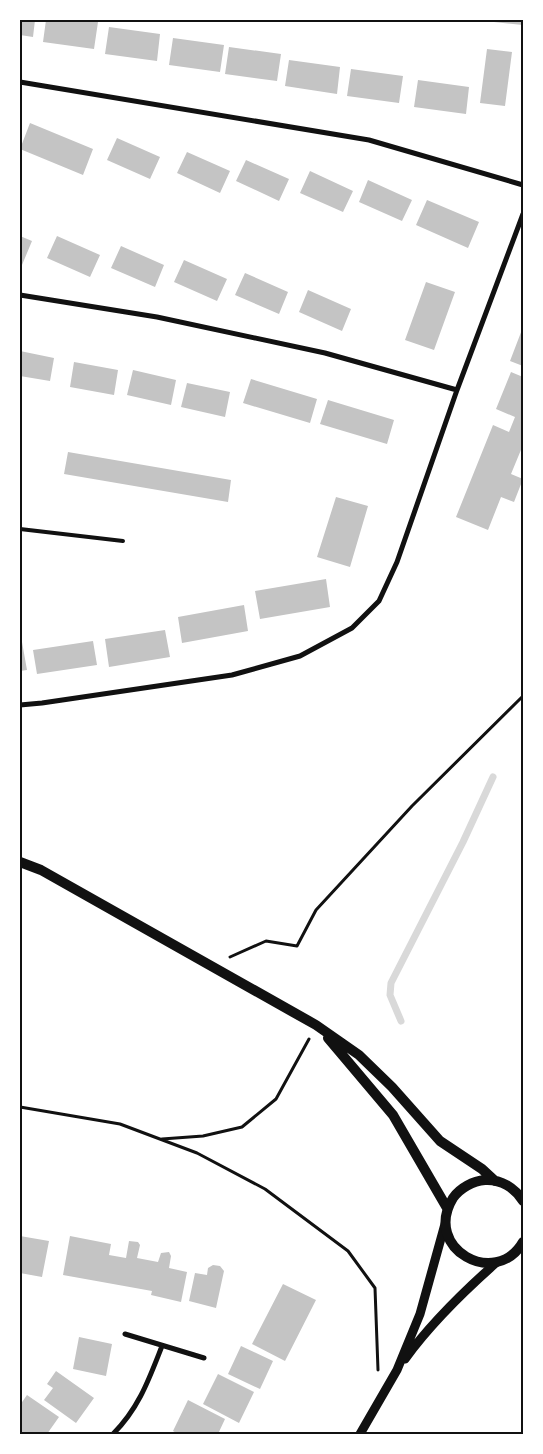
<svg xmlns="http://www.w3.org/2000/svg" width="543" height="1454" font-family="Quicksand,sans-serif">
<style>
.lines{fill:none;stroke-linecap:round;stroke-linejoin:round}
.stream{stroke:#d9d9d9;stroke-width:7}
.building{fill:#c4c4c4}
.path{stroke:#111;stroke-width:3}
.service{stroke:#111;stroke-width:4}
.minor{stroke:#111;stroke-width:5}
.tertiary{stroke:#111;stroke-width:9}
.secondary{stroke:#111;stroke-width:10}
.neatline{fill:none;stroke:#111;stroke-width:2}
</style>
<rect width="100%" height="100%" fill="#fff"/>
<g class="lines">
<path class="stream" d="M401,1021L390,995L391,983L463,842L493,777"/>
</g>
<path class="building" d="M20,20H35L33,37L20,35Z
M46,20H80L98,22L94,49L43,42Z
M494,20H523V25L494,22Z
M109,27L160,34L157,61L105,54Z
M173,38L224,45L220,72L169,65Z
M229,47L281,54L277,81L225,74Z
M487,49L512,52L505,106L480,103Z
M289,60L340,67L337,94L285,86Z
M351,69L403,76L399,103L347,96Z
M418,80L469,87L466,114L414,107Z
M30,123L93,149L83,175L20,149Z
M117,138L160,157L150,179L107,160Z
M187,152L230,171L220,193L177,173Z
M246,160L289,179L279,201L236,181Z
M310,171L353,191L343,212L300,193Z
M368,180L412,200L402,221L359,202Z
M427,200L479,222L468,248L416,225Z
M20,236L32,241L22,265H20Z
M57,236L100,255L90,277L47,258Z
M121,246L164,265L155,287L111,268Z
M184,260L227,279L217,301L174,282Z
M245,273L288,292L279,314L235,295Z
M426,282L455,292L434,350L405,340Z
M308,290L351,309L342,331L299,312Z
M523,327V366L510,361Z
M20,351L54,358L50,381L20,376Z
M74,362L118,370L114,395L70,387Z
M133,370L176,380L171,405L127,395Z
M511,372L523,377V445L511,474L523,479L514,502L501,497L488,530L456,517L493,425L509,432L515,417L496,409Z
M251,379L317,399L310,423L243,403Z
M187,383L230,392L225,417L181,407Z
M328,400L394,420L387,444L320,424Z
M68,452L231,480L228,502L64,474Z
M336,497L368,506L350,567L317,557Z
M326,579L330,607L260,619L255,591Z
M244,605L248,631L182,643L178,617Z
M165,630L170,657L109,667L105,639Z
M93,641L97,665L37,674L33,650Z
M22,642L27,670L20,671V643Z
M20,1236L49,1241L42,1277L20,1273Z
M70,1236L111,1244L109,1255L126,1258L129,1241L138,1242L140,1245L137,1258L158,1262L161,1253L169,1252L171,1256L169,1268L187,1272L181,1302L151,1295L152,1291L63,1275Z
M213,1265L220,1266L224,1271L216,1308L189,1301L195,1273L207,1275L208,1268Z
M283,1284L316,1300L285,1361L252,1344Z
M79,1337L112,1344L106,1376L73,1369Z
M241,1346L273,1361L260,1389L228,1374Z
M56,1371L94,1398L76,1423L44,1400L53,1388L47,1384Z
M218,1374L254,1392L239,1423L203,1404Z
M27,1395L59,1417L47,1434L20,1433V1405Z
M188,1400L225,1419L218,1434H178L173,1431Z"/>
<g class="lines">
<path class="path" d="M230,957L266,941L297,946L316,910L412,806L523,696
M20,1107L120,1124L197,1153L265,1189L348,1251L375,1288L378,1370
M162,1139L203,1136L242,1127L276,1099L309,1039"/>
<path class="service" d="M20,529L123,541"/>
<path class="minor" d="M20,82L369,140L523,185
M20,295L157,317L325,353L457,390
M20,705L42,703L232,675L300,656L352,628L379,601L397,562L457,390L523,214
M125,1334L204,1358
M113,1434C139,1408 149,1379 162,1346"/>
<path class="tertiary" d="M405,1359C431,1323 463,1292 497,1262
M360,1434L397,1370L420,1314L445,1224"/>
<path class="secondary" d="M20,862L41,870L316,1025L359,1055L392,1087L440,1141L482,1169L495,1181
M328,1038L393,1115L447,1208
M523,1201C515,1188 501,1179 485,1180C473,1181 460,1188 453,1198C422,1249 496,1289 523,1242"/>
</g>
<rect width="543" height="1454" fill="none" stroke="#ffffff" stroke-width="42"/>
<rect x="21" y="21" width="501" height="1412" class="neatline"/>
</svg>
